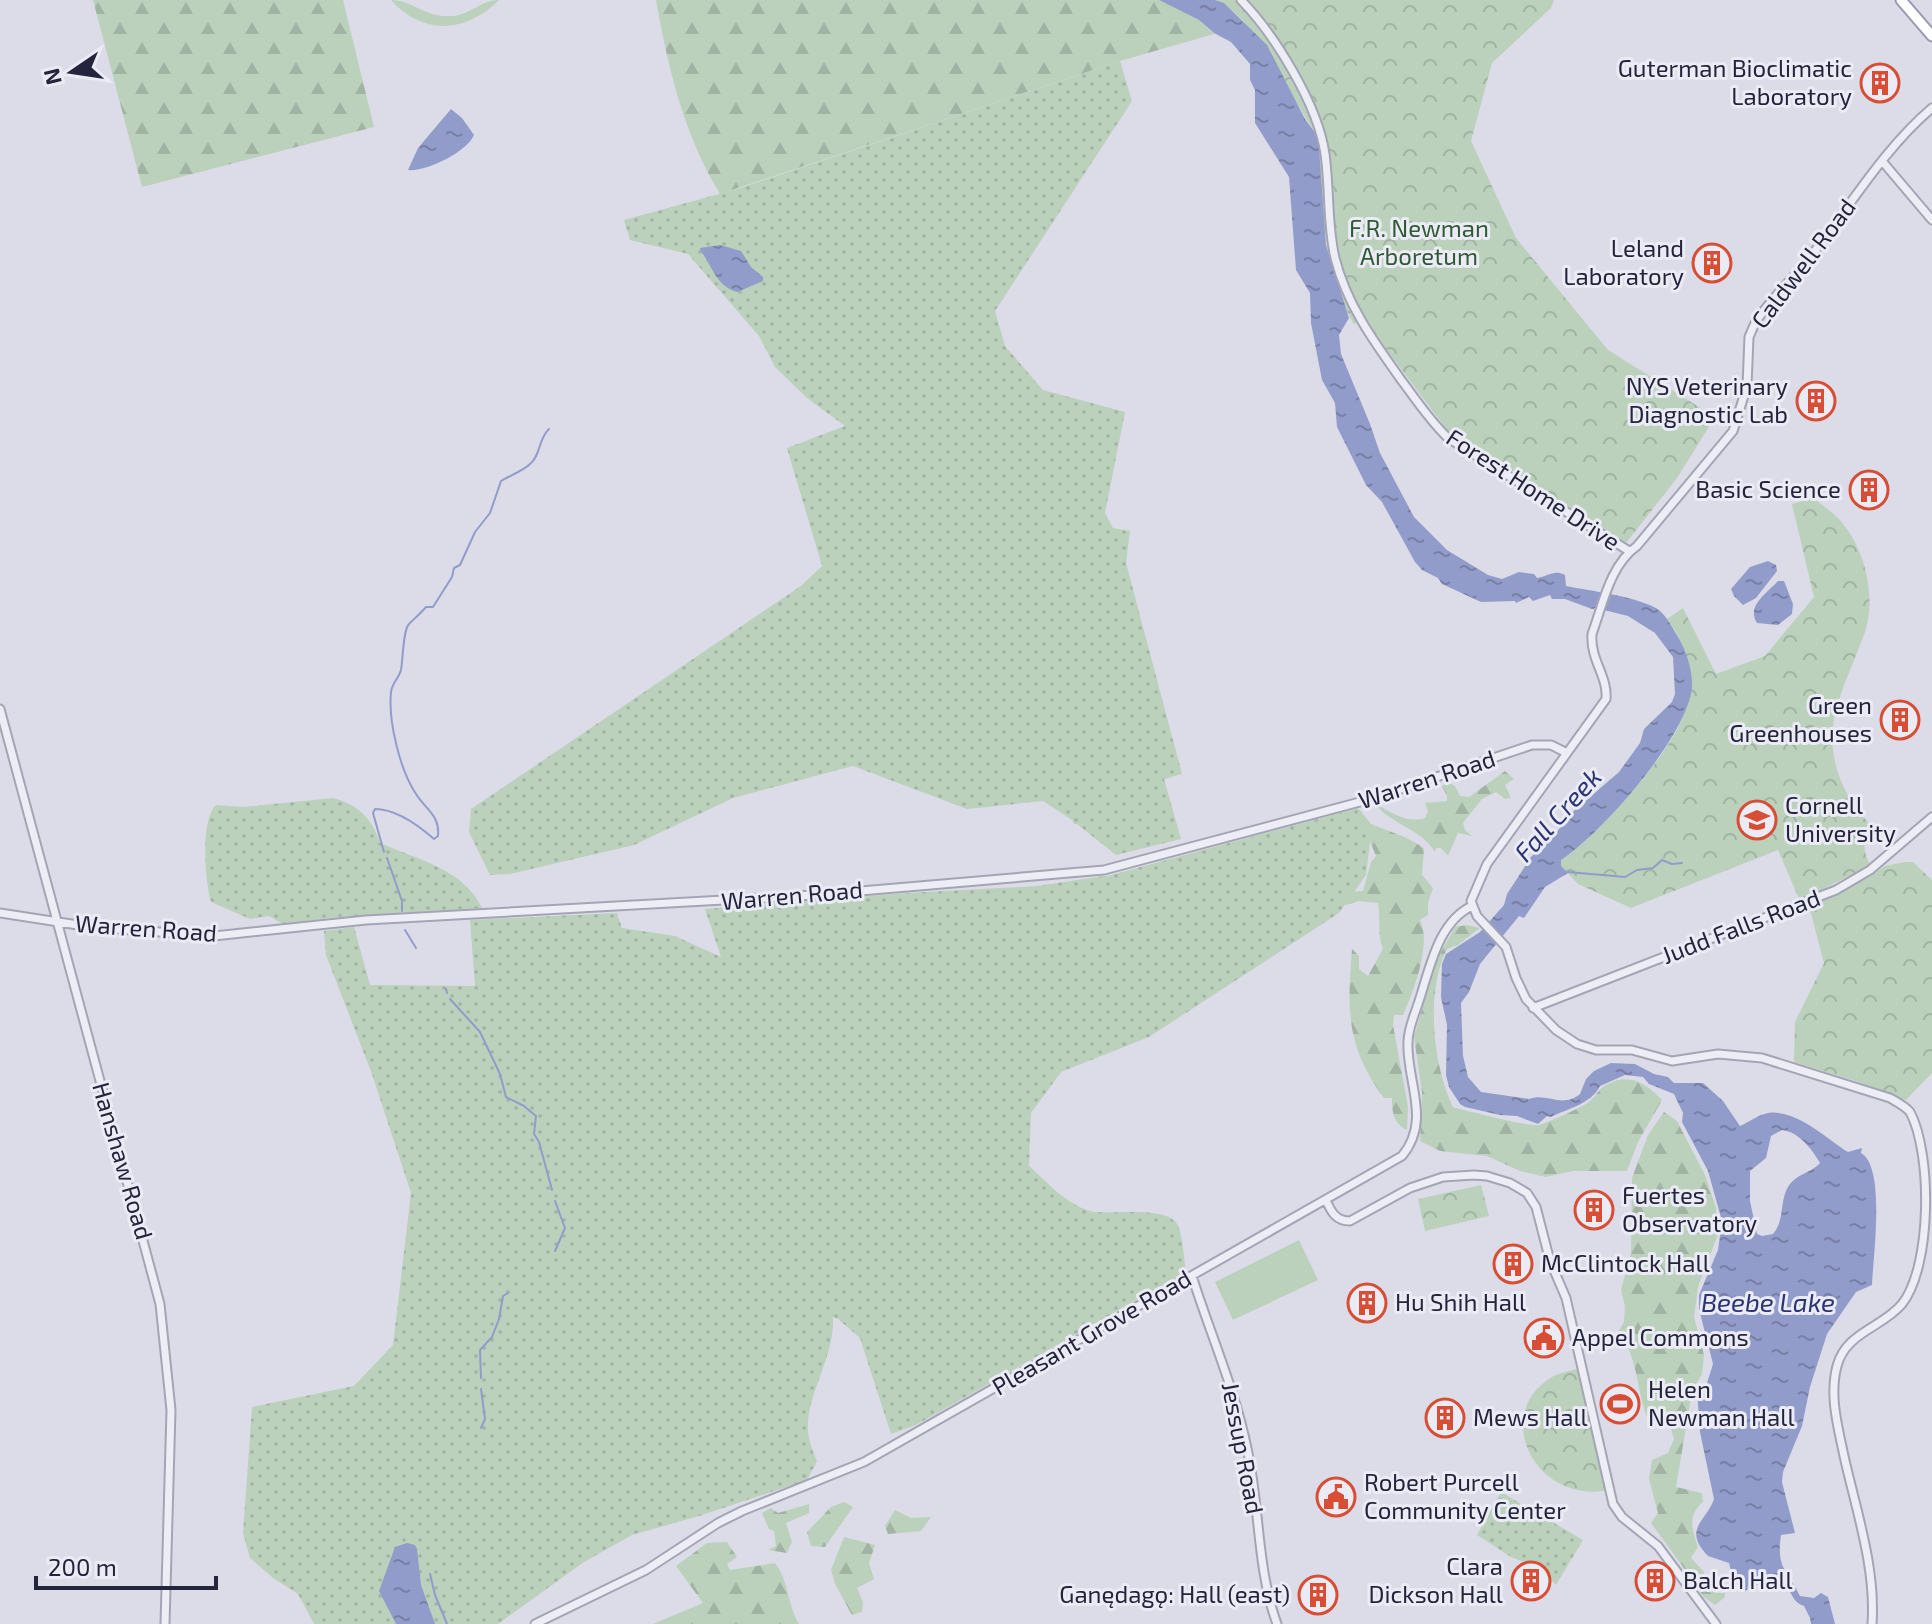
<svg xmlns="http://www.w3.org/2000/svg" width="1932" height="1624" font-family="'Exo 2',sans-serif">
<style>
.grass{fill:url(#grass-dots)}
.forest{fill:url(#forest-firs)}
.park{fill:url(#park-crowns)}
.pitch{fill:#bbd1bc}
.water{fill:url(#water-ripples);fill-rule:evenodd}
.lines{fill:none;stroke-linecap:round;stroke-linejoin:round}
.stream{stroke:#929cca;stroke-width:2}
.tertiary-casing{stroke:#a4a5b4;stroke-width:11}
.primary-casing{stroke:#999bb3;stroke-width:13}
.tertiary{stroke:#edeef5;stroke-width:7}
.primary{stroke:#fff;stroke-width:9}
.labels{text-anchor:middle;stroke-width:6;stroke-linejoin:round;paint-order:stroke}
.poi-label{font-size:24px;fill:#24253d;stroke:#eaebf4;text-anchor:start}
.park-label{font-size:24px;fill:#305a35;stroke:#eaebf4}
.street-label{font-size:24px;fill:#24253d;stroke:#eaebf4}
.water-label{font-size:26px;font-style:italic;fill:#2c3574;stroke:#eaebf4}
</style>
<defs>
<pattern id="grass-dots" width="8" height="8" patternUnits="userSpaceOnUse" patternTransform="scale(2)"><rect width="8" height="8" fill="#bbd1bc"/><path d="M2 2h.1M6 6h.1" fill="none" stroke="#a1b3a2" stroke-width="1.8" stroke-linecap="round"/></pattern>
<pattern id="forest-firs" width="22" height="20" patternUnits="userSpaceOnUse" patternTransform="scale(2)"><rect width="22" height="20" fill="#bbd1bc"/><path d="M5 1l3.5 6h-7zM16 11l3.5 6h-7z" fill="#a1b3a2"/></pattern>
<pattern id="park-crowns" width="20" height="18" patternUnits="userSpaceOnUse" patternTransform="scale(2)"><rect width="20" height="18" fill="#bbd1bc"/><path d="M2 6a3 3 0 1 1 6 0M12 15a3 3 0 1 1 6 0" fill="none" stroke="#a1b3a2"/></pattern>
<pattern id="water-ripples" width="26" height="14" patternUnits="userSpaceOnUse" patternTransform="scale(2)"><rect width="26" height="14" fill="#929cca"/><path d="M2 4q2-2 4 0t4 0M15 11q2-2 4 0t4 0" fill="none" stroke="#777fa5"/></pattern>
</defs>
<rect width="100%" height="100%" fill="#dbdce7"/>
<path class="grass" d="M1120,61L1132,101L995,311L1005,346L1043,390L1125,412L1105,513L1113,528L1130,531L1126,563L1182,774L1164,779L1181,839L1116,855L1077,824H1074L1072,820L1043,801L967,809L853,766L733,798L634,845L510,874L490,875L469,832L471,809L801,586L822,566L787,448L845,426L807,398L775,367L759,336L688,254L630,240L624,220L737,189Z
M333,798C357,804 373,819 380,843C416,859 464,869 482,908L338,917L283,924L269,916L250,919L211,902C205,882 200,820 216,805L243,807Z
M1358,808L1371,834L1366,875L1339,913L1149,1037L1061,1072L1031,1113L1029,1166C1047,1182 1066,1204 1090,1211C1110,1216 1172,1203 1179,1228C1183,1242 1184,1258 1186,1272L916,1425L891,1434L860,1338L838,1319L833,1317C835,1355 809,1390 808,1424C807,1437 812,1449 817,1461L807,1480L699,1516L632,1535L584,1562L498,1624H314L298,1594L273,1578L250,1558L243,1533L252,1407L354,1386L393,1345L411,1193L372,1074L326,955L324,931L354,927L370,985L475,986L470,920L617,913L622,928L675,936L721,957L705,909L907,893L1037,886L1111,875Z
M1501,1492L1583,1540L1556,1585L1540,1568L1511,1557L1477,1535Z"/>
<path class="forest" d="M93,0H343L374,127L142,187Z
M656,0H1159L1199,20L1214,34L1120,61L720,194C684,135 668,68 656,0Z
M1505,771L1514,779L1505,785L1511,798L1505,799L1496,792L1482,799L1463,823L1465,830L1472,836L1458,833L1448,856L1441,848H1436L1435,852C1421,828 1390,825 1375,803C1390,812 1407,824 1425,818L1428,811L1425,803L1447,801V796L1442,786L1448,782L1455,786L1460,796L1469,797Z
M1359,809L1371,824L1407,838L1424,848L1422,875L1433,888L1428,903V915L1420,920C1432,944 1413,993 1403,1015H1394L1393,1025L1408,1107L1407,1130C1393,1123 1392,1112 1392,1098H1384C1346,1046 1347,1011 1352,949L1359,956V969L1368,976L1383,949C1377,933 1381,920 1378,903L1359,901L1346,905L1338,899L1343,892L1363,891L1371,862L1376,856L1357,810Z
M1467,925L1480,928L1458,945L1447,949C1425,991 1433,1066 1453,1107C1466,1111 1530,1127 1539,1125C1547,1123 1585,1106 1590,1101C1595,1097 1598,1090 1603,1087C1626,1071 1646,1082 1662,1100L1638,1142L1627,1171H1573L1546,1177L1520,1171L1487,1156L1440,1151L1420,1141L1422,1092L1414,1037L1435,963L1455,927Z
M1664,1112L1677,1121L1705,1175L1716,1208L1717,1237L1698,1287L1694,1317L1704,1355L1702,1374L1692,1391L1676,1487L1702,1493L1703,1502C1687,1515 1692,1530 1698,1547L1691,1558L1704,1572L1707,1587L1715,1593H1725V1597L1715,1605L1704,1597L1696,1586L1693,1575L1686,1571L1651,1523L1658,1513L1649,1479L1652,1460L1668,1453L1674,1439L1670,1425H1651C1637,1399 1640,1369 1625,1342L1606,1341L1616,1335L1624,1322L1625,1306L1621,1290L1631,1253L1632,1178L1648,1135Z
M844,1502L853,1507L825,1547L811,1546L807,1532L831,1507Z
M809,1504V1513L786,1523L792,1542L787,1553L768,1550L776,1546L774,1531L769,1529L762,1513L771,1508L778,1513Z
M895,1510L911,1518L931,1517L921,1531L888,1534L885,1526Z
M844,1537L875,1545L869,1563L874,1579L857,1588L863,1602L862,1612L852,1615L835,1584L831,1570Z
M727,1542L737,1557L727,1564L730,1570L775,1563C789,1581 787,1604 799,1624H653L703,1603L676,1566L707,1543Z"/>
<path class="park" d="M1215,0H1554L1551,8L1492,63L1471,141L1516,238L1608,350L1715,417L1677,478L1626,543L1447,430L1386,349L1365,317L1354,324C1323,274 1322,204 1319,148L1316,134C1290,97 1256,16 1215,0Z
M1813,498C1821,504 1830,510 1837,517C1864,544 1877,595 1865,632C1855,660 1840,690 1834,719C1827,760 1843,797 1871,825C1863,841 1862,849 1870,865L1800,901L1778,850L1631,908L1578,884L1561,866V860C1597,836 1670,755 1684,714C1688,704 1684,650 1680,640C1677,633 1671,625 1667,619L1683,608L1716,674L1765,656L1814,597L1792,504Z
M1905,862H1913L1932,880V1073L1906,1100L1899,1099L1859,1082L1794,1062L1795,1022L1824,963L1809,906L1867,878L1885,866Z
M1481,1185L1489,1216L1425,1231L1418,1199Z
M1581,1368L1609,1490C1534,1505 1491,1413 1552,1377C1560,1372 1572,1371 1581,1368Z"/>
<path class="pitch" d="M391,0C412,0 425,18 452,16C471,15 480,0 499,0C466,33 423,36 391,0Z
M1299,1240L1318,1280L1233,1320L1215,1282Z"/>
<path class="water" d="M1159,0H1215L1224,3L1267,45L1305,119L1316,134L1319,147L1326,245L1349,318L1339,335L1341,354L1370,424L1380,453L1414,517L1447,550L1488,575L1502,579L1519,572L1534,574L1537,578C1547,577 1554,569 1565,575L1566,586C1591,591 1632,596 1654,607C1665,612 1671,626 1677,635C1686,650 1693,670 1692,688C1686,738 1602,833 1561,860V866L1568,873L1545,887L1524,918L1519,916L1480,964L1469,992L1461,1003L1463,1056L1468,1077L1481,1092L1529,1099C1547,1092 1562,1109 1580,1094L1586,1079L1594,1071L1611,1063L1635,1064L1654,1074L1668,1077L1674,1083H1703L1723,1101L1740,1126C1749,1122 1758,1115 1768,1113C1796,1109 1826,1138 1848,1152L1862,1148L1861,1153C1886,1167 1873,1257 1872,1285L1856,1292L1827,1334L1810,1387L1802,1426L1783,1472L1782,1482L1795,1533L1781,1535C1776,1569 1787,1569 1800,1596L1814,1598L1821,1593L1828,1597L1835,1624H1811L1810,1618L1804,1606C1793,1602 1794,1597 1788,1589C1785,1584 1778,1580 1774,1577L1767,1578L1749,1590L1748,1586L1747,1590L1739,1592L1738,1584L1734,1585L1733,1579L1739,1578L1732,1575L1729,1563L1708,1556C1682,1529 1706,1522 1714,1499L1700,1432L1697,1392L1707,1383L1713,1364L1699,1309V1295L1718,1250L1722,1221L1708,1171L1682,1122L1683,1113L1674,1094L1649,1084L1643,1077L1625,1075L1600,1086C1591,1104 1569,1108 1551,1117L1547,1116L1538,1124L1517,1116L1500,1115L1465,1107L1460,1104L1449,1087L1446,1075L1447,1025L1441,997L1442,964L1446,954L1480,932L1504,905L1507,894L1531,857L1557,832L1567,817L1619,772L1640,743L1644,729L1672,702L1675,694L1673,657L1655,633L1628,616L1596,608L1592,609L1565,599H1552L1550,595L1533,601L1529,597L1516,603L1515,601L1481,602L1442,584L1438,578L1422,570L1415,562L1382,502L1366,485L1337,427L1335,403L1322,380L1311,323L1310,293L1296,270L1289,177L1255,123V90L1250,80V64L1231,42L1214,33L1199,20ZM1782,1130C1799,1132 1812,1149 1820,1163C1810,1174 1793,1174 1786,1191C1780,1206 1784,1221 1773,1234L1762,1236L1757,1234L1750,1201V1171L1766,1158L1771,1136Z
M451,109L462,118L474,135C467,152 426,172 408,170L418,148Z
M720,245L741,251L751,267L763,277V281L737,292C716,286 712,265 700,250V248Z
M1768,561L1776,565L1777,571L1756,598L1743,605L1734,596L1731,589L1750,567Z
M1778,581H1784L1793,604L1792,614L1778,625L1757,623C1746,606 1767,593 1778,581Z
M407,1543L415,1545L417,1549L421,1585L435,1624H396L379,1591L395,1547Z"/>
<g class="lines">
<path class="stream" d="M384,852L373,813L375,809C396,809 418,825 434,839L438,836C440,815 426,810 416,794C400,770 388,721 391,692C392,683 399,678 401,670C403,659 403,630 409,624C414,619 420,614 426,607H433L452,577L454,568L460,565L475,532L490,513L501,481C509,476 523,471 530,464C541,455 538,439 549,429
M387,858L402,901V911
M1568,872L1625,877L1637,870L1653,868L1662,860L1672,864L1682,863
M405,930L416,948
M446,989L447,993
M450,999L480,1032L500,1074L506,1097L524,1106L536,1116L534,1134L539,1142L552,1190
M555,1251L565,1228L555,1201
M481,1378L480,1350L492,1337L499,1319L503,1296L508,1293
M481,1428L485,1419L481,1389
M430,1574L435,1595L447,1624"/>
<g class="tertiary-casing">
<path id="tertiary" d="M1241,0C1275,35 1318,105 1325,154C1330,189 1327,224 1335,258C1347,305 1374,342 1402,381C1417,401 1430,421 1448,438L1629,551
M1882,161L1932,220
M0,709L160,1304L171,1410L165,1624
M0,913L91,927L214,936L366,920L814,895L1104,870L1371,799L1532,745H1551L1567,753
M1533,1008L1836,890L1870,870L1932,817
M1326,1200C1331,1212 1336,1221 1350,1221L1410,1188L1443,1177L1474,1175L1487,1176L1510,1183L1527,1193L1536,1207L1550,1261L1566,1298L1613,1504L1622,1517L1658,1546L1716,1624
M1192,1276C1211,1336 1236,1392 1248,1453C1260,1510 1257,1569 1277,1624
M535,1624L646,1570L718,1523L742,1511L864,1462L1402,1156C1432,1120 1406,1081 1408,1042C1408,1028 1415,1014 1419,1001C1430,968 1438,922 1472,906
M1872,1624C1876,1568 1856,1510 1844,1456C1838,1427 1829,1396 1837,1366C1846,1332 1882,1328 1902,1304C1932,1266 1932,1153 1910,1112C1905,1106 1897,1102 1890,1098L1762,1058L1718,1054L1672,1061L1632,1050H1596L1577,1044L1556,1030L1526,999L1516,978L1506,947L1477,916L1471,901L1487,864L1606,699C1608,676 1590,660 1592,634C1603,604 1610,565 1637,546L1733,431L1747,386L1749,337L1755,323C1771,298 1796,276 1814,252C1852,203 1885,148 1932,108"/>
</g>
<g class="primary-casing">
<path id="primary" d="M1901,0L1932,36"/>
</g>
<use href="#tertiary" class="tertiary"/>
<use href="#primary" class="primary"/>
</g>
<defs>
<g id="building-ring" transform="scale(2)"><circle r="9.5" fill="#eaebf4" stroke="#d74e34" stroke-width="1.5"/><path d="M-4-6H4V6H1V3H-1V6H-4ZM-2.5-4.3h1.7v1.8h-1.7ZM.8-4.3h1.7v1.8H.8ZM-2.5-1h1.7V.8h-1.7ZM.8-1h1.7V.8H.8Z" fill="#d74e34"/></g>
<g id="university-ring" transform="scale(2)"><circle r="9.5" fill="#eaebf4" stroke="#d74e34" stroke-width="1.5"/><path d="M0-5L7-2L0 1L-7-2ZM-4 1L0 2.5L4 1V4Q0 6-4 4Z" fill="#d74e34"/></g>
<g id="civic-ring" transform="scale(2)"><circle r="9.5" fill="#eaebf4" stroke="#d74e34" stroke-width="1.5"/><path d="M-.6-6.5H3V-4.5H.6V-3L4-1V1h2V6H-6V1h2V-1L-.6-3ZM-1.2 2.5V6h2.4V2.5Z" fill="#d74e34"/></g>
<g id="stadium-ring" transform="scale(2)"><circle r="9.5" fill="#eaebf4" stroke="#d74e34" stroke-width="1.5"/><path d="M0-5a6.5 5 0 1 0 0 10a6.5 5 0 1 0 0-10ZM-3.5-1.8h7v3.6h-7Z" fill="#d74e34"/></g>
</defs>
<g fill-rule="evenodd">
<use href="#building-ring" x="1880" y="83"/>
<use href="#building-ring" x="1712" y="263"/>
<use href="#building-ring" x="1816" y="401"/>
<use href="#building-ring" x="1869" y="490"/>
<use href="#building-ring" x="1900" y="720"/>
<use href="#university-ring" x="1757" y="820"/>
<use href="#building-ring" x="1594" y="1210"/>
<use href="#building-ring" x="1513" y="1264"/>
<use href="#building-ring" x="1367" y="1303"/>
<use href="#civic-ring" x="1544" y="1338"/>
<use href="#stadium-ring" x="1620" y="1404"/>
<use href="#building-ring" x="1445" y="1418"/>
<use href="#civic-ring" x="1336" y="1497"/>
<use href="#building-ring" x="1531" y="1581"/>
<use href="#building-ring" x="1655" y="1581"/>
<use href="#building-ring" x="1318" y="1595"/>
</g>
<g class="labels">
<g class="poi-label">
<text x="1852" y="77" text-anchor="end">Guterman Bioclimatic<tspan x="1852" dy="28">Laboratory</tspan></text>
<text x="1684" y="257" text-anchor="end">Leland<tspan x="1684" dy="28">Laboratory</tspan></text>
<text x="1788" y="395" text-anchor="end">NYS Veterinary<tspan x="1788" dy="28">Diagnostic Lab</tspan></text>
<text x="1841" y="498" text-anchor="end">Basic Science</text>
<text x="1872" y="714" text-anchor="end">Green<tspan x="1872" dy="28">Greenhouses</tspan></text>
<text x="1785" y="814">Cornell<tspan x="1785" dy="28">University</tspan></text>
<text x="1622" y="1204">Fuertes<tspan x="1622" dy="28">Observatory</tspan></text>
<text x="1541" y="1272">McClintock Hall</text>
<text x="1395" y="1311">Hu Shih Hall</text>
<text x="1572" y="1346">Appel Commons</text>
<text x="1648" y="1398">Helen<tspan x="1648" dy="28">Newman Hall</tspan></text>
<text x="1473" y="1426">Mews Hall</text>
<text x="1364" y="1491">Robert Purcell<tspan x="1364" dy="28">Community Center</tspan></text>
<text x="1503" y="1575" text-anchor="end">Clara<tspan x="1503" dy="28">Dickson Hall</tspan></text>
<text x="1683" y="1589">Balch Hall</text>
<text x="1290" y="1603" text-anchor="end">Ganędagǫ: Hall (east)</text>
</g>
<g class="park-label">
<text x="1419" y="237">F.R. Newman<tspan x="1419" dy="28">Arboretum</tspan></text>
</g>
<g class="street-label">
<text transform="translate(1804 264) rotate(-53)" y="8">Caldwell Road</text>
<text transform="translate(1533 490) rotate(33)" y="8">Forest Home Drive</text>
<text transform="translate(1427 780) rotate(-18)" y="8">Warren Road</text>
<text transform="translate(792 896) rotate(-5)" y="8">Warren Road</text>
<text transform="translate(1741 927) rotate(-21)" y="8">Judd Falls Road</text>
<text transform="translate(146 929) rotate(4)" y="8">Warren Road</text>
<text transform="translate(122 1161) rotate(74)" y="8">Hanshaw Road</text>
<text transform="translate(1092 1333) rotate(-30)" y="8">Pleasant Grove Road</text>
<text transform="translate(1242 1448) rotate(79)" y="8">Jessup Road</text>
</g>
<g class="water-label">
<text transform="translate(1558 815) rotate(-48)" y="9">Fall Creek</text>
<text x="1768" y="1312">Beebe Lake</text>
</g>
</g>
<g transform="translate(72 72) rotate(257)" stroke="#eaebf4" stroke-width="6" paint-order="stroke">
<path d="M0-6L14 30L0 20L-14 30Z" fill="#24253d"/>
<text y="-12" font-size="22" font-weight="bold" text-anchor="middle" fill="#24253d">N</text>
</g>
<path d="M36 1576v12h180v-12" fill="none" stroke="#24253d" stroke-width="4"/>
<text x="48" y="1576" font-size="24" fill="#24253d" stroke="#eaebf4" stroke-width="6" paint-order="stroke">200 m</text>
</svg>
